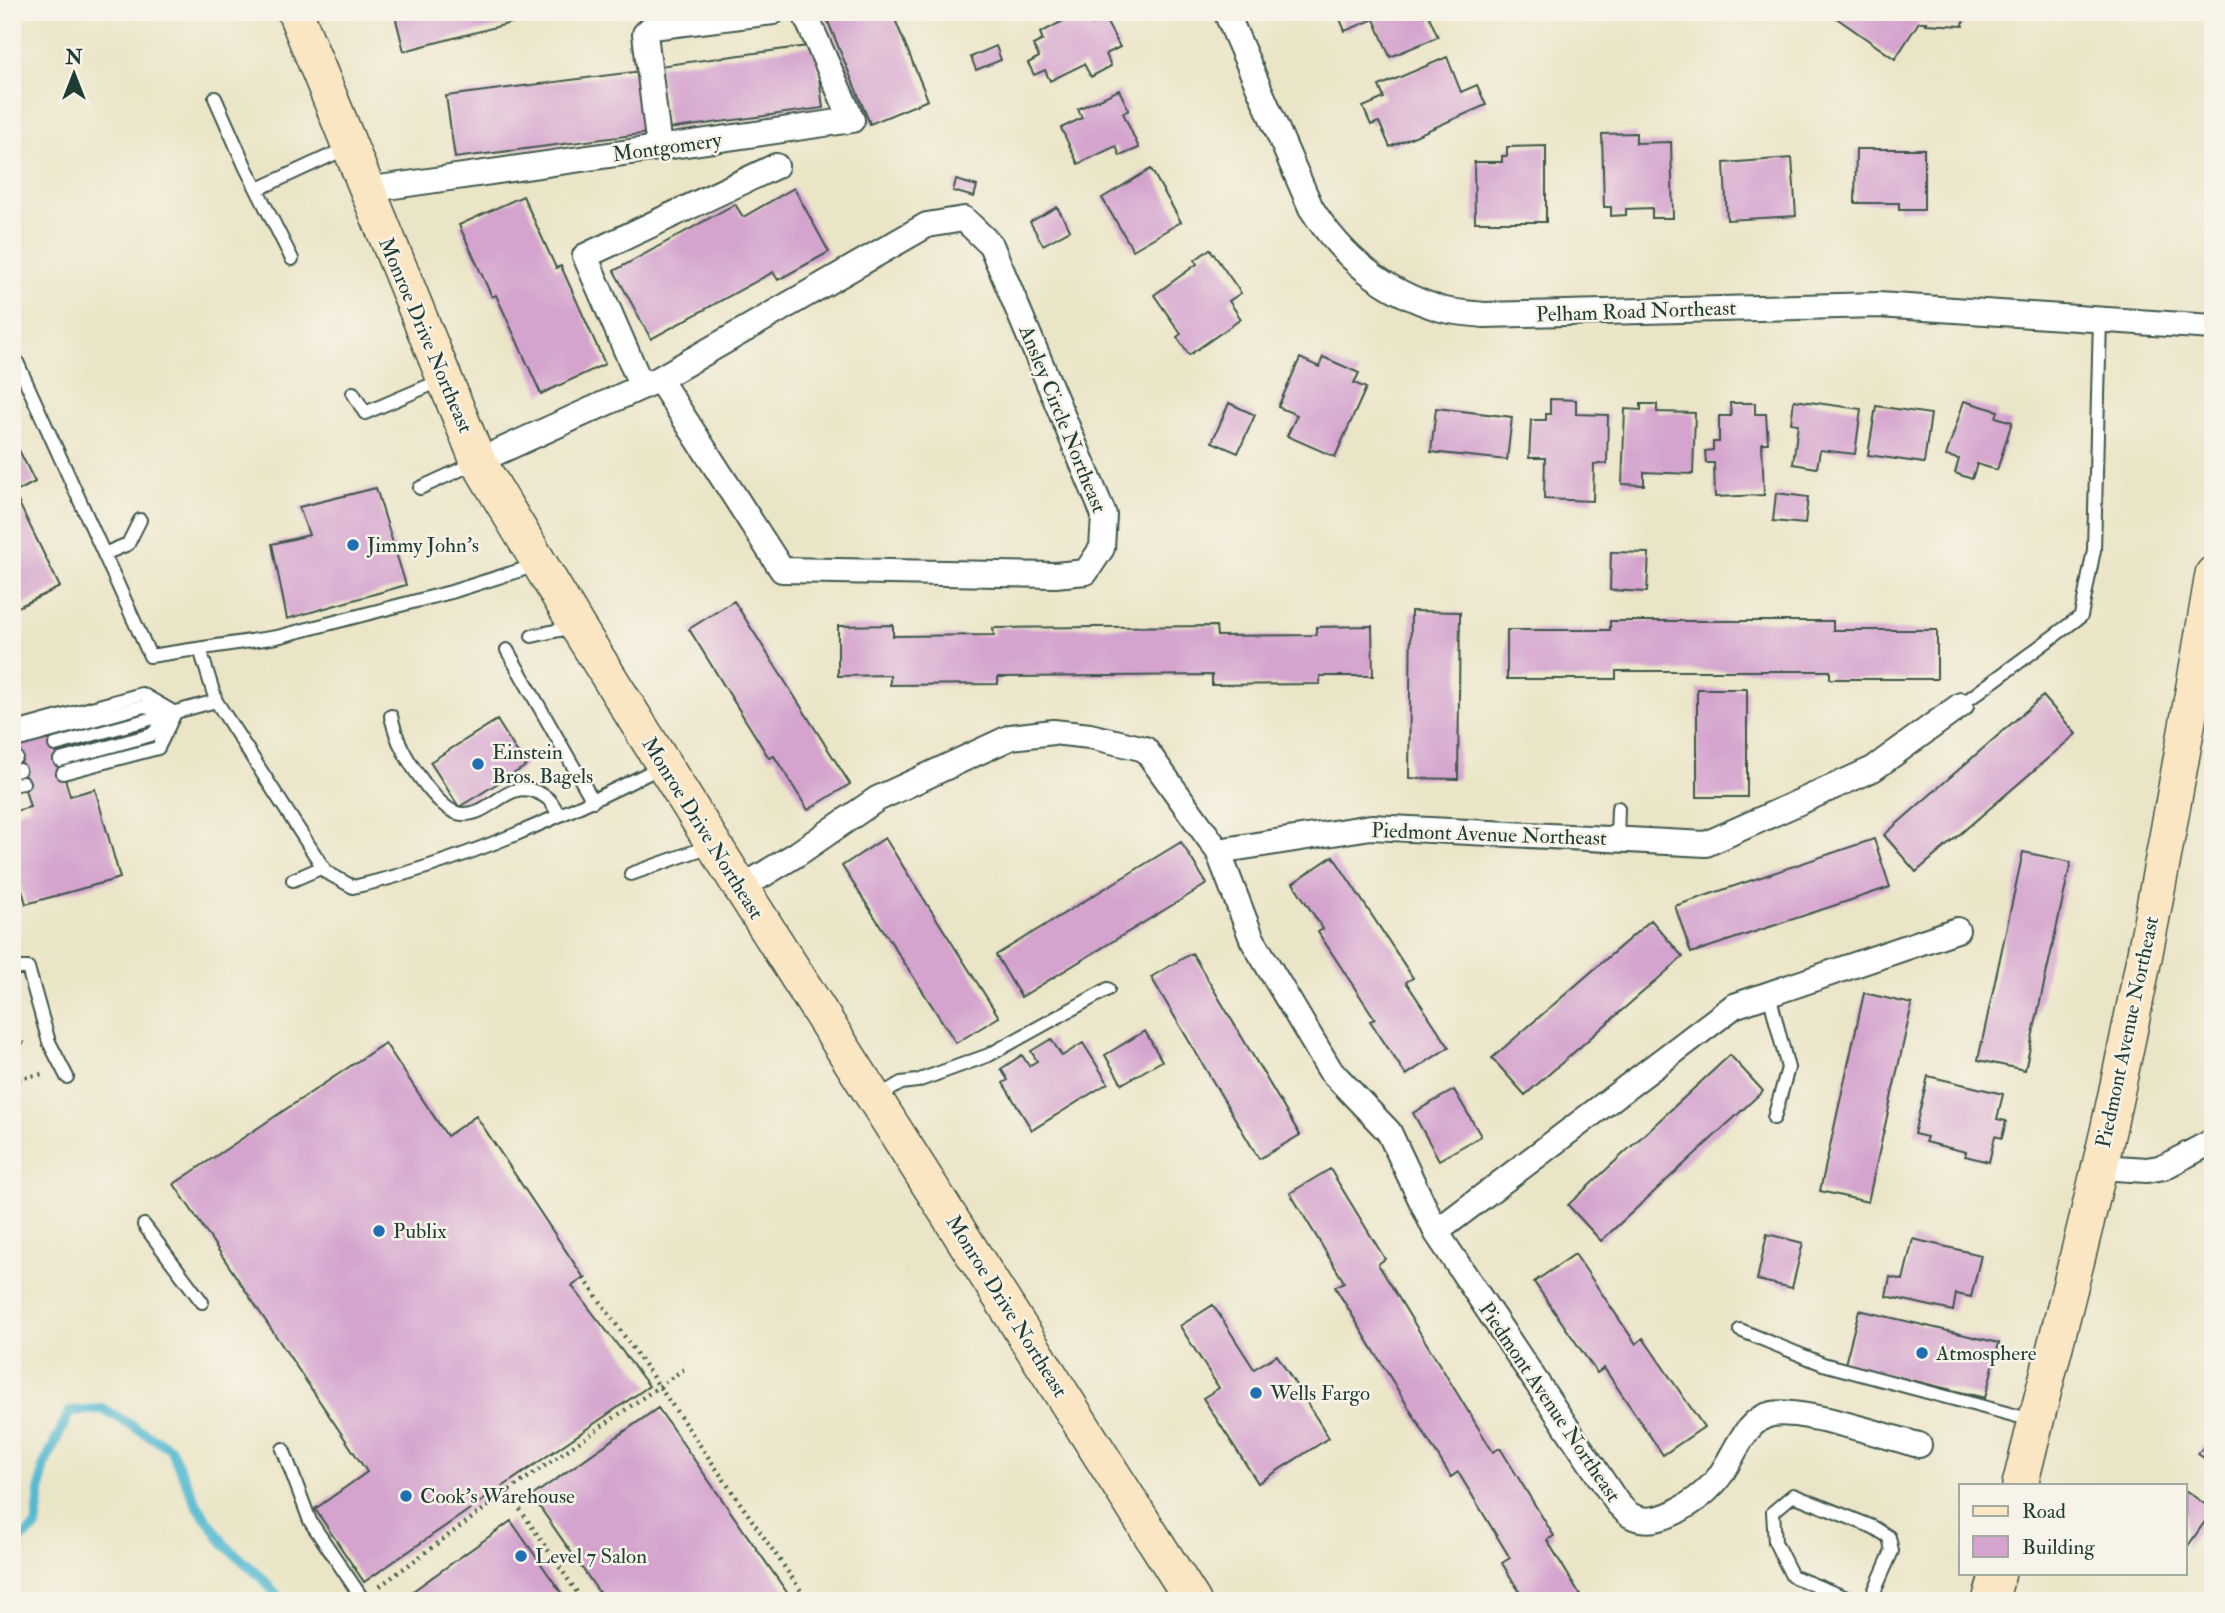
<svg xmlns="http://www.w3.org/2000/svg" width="2225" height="1613" font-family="'IM FELL Double Pica',serif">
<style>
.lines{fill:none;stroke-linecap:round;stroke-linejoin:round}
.stream{stroke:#53b9d1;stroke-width:10}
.building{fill:#d4a3ce}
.service-casing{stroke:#3e564a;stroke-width:16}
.minor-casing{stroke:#3e564a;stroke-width:28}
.secondary-casing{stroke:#3e564a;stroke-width:38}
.path{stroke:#3e564a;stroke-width:4.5;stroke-dasharray:2 5;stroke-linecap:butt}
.service{stroke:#fff;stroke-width:12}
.minor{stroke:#fff;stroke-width:24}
.secondary{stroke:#fbe6c4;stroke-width:35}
.poi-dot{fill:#1f6fb2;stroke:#f7f3e8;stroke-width:2.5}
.labels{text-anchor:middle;stroke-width:5;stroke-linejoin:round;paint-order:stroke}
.street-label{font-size:21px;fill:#1f3d34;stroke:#f7f3e8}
.poi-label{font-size:21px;fill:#1f3d34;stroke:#f7f3e8;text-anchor:start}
</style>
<rect width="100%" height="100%" fill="#f7f3e8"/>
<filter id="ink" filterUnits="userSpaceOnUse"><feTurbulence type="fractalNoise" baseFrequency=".0143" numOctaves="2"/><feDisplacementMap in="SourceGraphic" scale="14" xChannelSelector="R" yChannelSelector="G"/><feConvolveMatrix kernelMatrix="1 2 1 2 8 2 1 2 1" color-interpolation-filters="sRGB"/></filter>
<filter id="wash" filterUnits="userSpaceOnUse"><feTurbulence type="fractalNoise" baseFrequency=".00686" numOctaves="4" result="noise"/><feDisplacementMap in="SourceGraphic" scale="28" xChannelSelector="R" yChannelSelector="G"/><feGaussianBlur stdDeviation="1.57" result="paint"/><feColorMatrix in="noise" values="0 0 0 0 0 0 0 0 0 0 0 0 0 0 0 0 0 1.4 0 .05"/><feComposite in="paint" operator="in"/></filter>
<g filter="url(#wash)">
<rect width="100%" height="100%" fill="#ebe5c8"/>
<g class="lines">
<path class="stream" d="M12,1546L36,1527L43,1467L70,1411L104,1409L170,1448L197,1505L225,1545L260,1576L282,1601"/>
</g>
<g id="blocks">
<path class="building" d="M394,12H550V13L404,51Z
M824,12H892L928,100L870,124Z
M1080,12H1086L1092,25L1105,19L1120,47L1106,54L1111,66L1091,77L1084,64L1050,81L1045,70L1034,75L1028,63L1039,57L1033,45L1043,40L1040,33Z
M1337,12H1423L1424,16L1428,14L1438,37L1390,57L1374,19L1345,31Z
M1828,12H1964L1963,26L1926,24L1927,22H1919L1895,59Z
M815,45L823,108L668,129L659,66Z
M996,46L1001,60L976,70L971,57Z
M1447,57L1461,92L1477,85L1486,105L1390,147L1379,122L1371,125L1363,107L1384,98L1379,86Z
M641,71L649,133L455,158L446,96Z
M1119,90L1129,110L1123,113L1139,148L1120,156L1116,146L1078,164L1061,128L1082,118L1078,109Z
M1636,133V143L1671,142L1673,218H1652V208L1626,209V215L1611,216V207H1604L1602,134Z
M1546,146V222H1475L1474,162H1502V156H1507V147Z
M1856,149H1924V210H1899V203H1855Z
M1792,158L1796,216L1727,220L1724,163Z
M1151,169L1181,222L1133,250L1102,198Z
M956,180L977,186L974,197L953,191Z
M794,188L829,252L778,280L773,272L651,339L614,271L735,204L743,217Z
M523,196L556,268L561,266L605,364L541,394L496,295L492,297L459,225Z
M1057,207L1070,230L1043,245L1030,222Z
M1210,249L1241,293L1229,301L1241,319L1189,355L1177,337L1181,334L1154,295L1197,264L1195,260Z
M1323,357L1359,373L1354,383L1366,388L1335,457L1287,436L1297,415L1278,407L1300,358L1319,367Z
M1550,399L1576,400V414L1608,415L1607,464H1594L1593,501L1544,499L1545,458H1529L1531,420H1546V414H1550Z
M1794,400L1861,409L1855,454L1820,450L1817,468L1793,464L1798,424L1791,423Z
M1964,401L1998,411L1996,417L2012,422L1997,470L1977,464L1972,479L1955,473L1959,459L1946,456Z
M1229,403L1255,415L1238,453L1212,442Z
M1730,403H1755V414H1766L1768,443H1762L1764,495L1715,497L1714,463H1706L1705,451L1713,450V442H1719V416H1731Z
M1641,404H1657V412L1695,413L1693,474L1644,472V485L1622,484L1625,409L1641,410Z
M1876,406L1931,414L1924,463L1868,455Z
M1436,408L1512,417L1507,460L1431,452Z
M12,436L35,482L14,493L60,587L12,610Z
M376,488L406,585L287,619L272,544L309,535L299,507Z
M1776,493L1808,497L1805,524L1773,521Z
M1611,552L1649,553L1647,592L1610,590Z
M734,601L850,784L808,810L774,756L769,758L689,629Z
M1411,611L1460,612L1458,779L1409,778Z
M1610,621H1833V630H1937V679H1830V671H1616V679H1507V630H1610Z
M893,625V636L994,635L993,628L1216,626L1217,636L1316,635V627L1372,626L1373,676H1320V684L1212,685V675L998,677V684L890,685V675L838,676V626Z
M1697,689H1747V797H1697Z
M2043,696L2076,734L1916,872L1884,835Z
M497,720L526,766L459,807L430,762Z
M52,733L70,796L95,789L120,878L26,904L12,854V812L30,807L12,744Z
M885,838L999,1017L956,1043L842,866Z
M1874,839L1890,887L1691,953L1675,906Z
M1181,842L1207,884L1021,997L996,955Z
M2023,852L2071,862L2025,1070L1978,1060Z
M1333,856L1413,978L1406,982L1449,1047L1406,1075L1370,1021L1375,1019L1318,932L1323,929L1293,883Z
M1651,920L1683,957L1525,1095L1492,1058Z
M1192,953L1300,1135L1259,1159L1151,977Z
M1864,993L1912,1004L1868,1202L1820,1191Z
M1145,1031L1162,1061L1122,1084L1105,1055Z
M1051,1039L1062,1056L1083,1043L1108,1083L1032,1130L1003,1083L1008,1080L1001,1069L1022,1055L1029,1066L1037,1061L1031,1051Z
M385,1043L447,1136L476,1116L584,1278L572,1286L649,1386L364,1582L315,1509L367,1472L174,1184Z
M1730,1055L1763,1091L1601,1241L1568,1205Z
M1928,1076L2003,1094L1997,1119L2006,1121L2002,1138L1995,1136L1989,1162L1965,1156L1966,1152L1925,1142L1927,1137L1914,1134Z
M1454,1090L1481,1136L1439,1160L1413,1113Z
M1330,1169L1385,1259L1378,1264L1493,1452L1500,1448L1554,1536L1547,1540L1584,1601H1525L1502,1563L1510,1558L1458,1472L1451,1477L1335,1287L1344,1282L1290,1193Z
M1767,1234L1803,1243L1792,1288L1757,1280Z
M1913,1239L1981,1255L1971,1297L1956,1294L1953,1311L1886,1296L1890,1277L1903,1280Z
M1575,1254L1636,1344L1643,1338L1704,1427L1663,1455L1604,1368L1597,1373L1534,1282Z
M1213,1305L1254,1369L1277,1355L1329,1438L1258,1483L1203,1398L1219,1388L1180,1326Z
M1859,1310L1999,1343L1985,1398L1845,1364Z
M658,1408L793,1601H605L532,1496Z
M2213,1434V1464L2198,1454Z
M2185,1490L2213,1510L2185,1550Z
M511,1521L567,1601H399Z"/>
</g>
</g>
<g filter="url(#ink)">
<use href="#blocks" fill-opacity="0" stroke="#3e564a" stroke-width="2"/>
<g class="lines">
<g class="service-casing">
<path id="service" d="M215,98L246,168L292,259
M258,189L349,147
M12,351L104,554L128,544L140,520
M353,393L365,413L442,380
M420,488L475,463
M104,554L150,656L277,637L451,592L537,565
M532,636L573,627
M200,649L216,701L326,872L353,887C461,863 565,815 663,766
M507,650L593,801
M1961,705L2081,616L2094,550L2100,319
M391,716C393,725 396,734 399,742C408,762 440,813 462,814C491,816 507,779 536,792C549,797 552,802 558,814
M12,730L142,694L175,713
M12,742L144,706L164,710
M55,745L216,701
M12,758L16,757
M60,760L151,735L169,718
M12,772L19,770
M63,773L158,748L175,713
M12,785L23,783
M1617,839L1618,808
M631,874L710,846
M293,880L323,867
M12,968H28L49,1042L67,1077
M1769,994L1788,1068L1774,1118
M876,1098L901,1083L917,1081L989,1055L1108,989
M144,1225L202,1302
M1740,1330L1823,1364L2032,1420
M283,1449L310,1521L364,1601
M1854,1601L1792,1576L1775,1542L1773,1512L1793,1495L1873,1527L1889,1537L1892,1551L1870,1601"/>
</g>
<g class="minor-casing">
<path id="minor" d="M1226,12L1311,208C1343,258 1383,291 1441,309C1454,313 1470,313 1484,315L1878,305L2213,327
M659,148L645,34L652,27L773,12
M366,190L852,120L804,12
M642,387L585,256L776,166
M478,461L659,379L927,225L964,219L991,245L1104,515L1102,548L1086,572L1055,575L782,570L659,379
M1218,851L1371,827L1706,844L1873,769L1961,705
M741,888L797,854L877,799L1011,737L1053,732L1090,736L1145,749L1218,851L1252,939L1330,1070L1389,1132L1436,1232L1618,1504C1622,1507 1626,1513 1630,1515C1656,1531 1698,1501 1715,1482C1734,1461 1742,1420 1772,1414C1801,1408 1887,1437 1919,1445
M2099,1167L2147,1170L2164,1167L2213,1141
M1436,1232L1734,1006L1957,930"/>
</g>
<g class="secondary-casing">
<path id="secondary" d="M295,12L478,461L577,626L714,845L1193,1601
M2020,1485C2049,1367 2081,1249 2108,1131C2149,946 2182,760 2213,574
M1990,1601L1998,1573"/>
</g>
<path class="path" d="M12,1033L27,1047
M12,1080L42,1074
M584,1278L808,1601
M508,1492L583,1601
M380,1586L507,1492L687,1367
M12,1590L17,1601"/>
<use href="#service" class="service"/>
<use href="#minor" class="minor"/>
<use href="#secondary" class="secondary"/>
</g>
</g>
<g class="poi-dot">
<circle cx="353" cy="545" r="7"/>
<circle cx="478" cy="764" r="7"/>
<circle cx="379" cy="1231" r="7"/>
<circle cx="1922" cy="1353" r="7"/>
<circle cx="1256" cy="1393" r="7"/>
<circle cx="406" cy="1496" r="7"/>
<circle cx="521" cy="1556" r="7"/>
</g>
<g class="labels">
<g class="street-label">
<text transform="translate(667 147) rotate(-8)" y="7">Montgomery</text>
<text transform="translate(1636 311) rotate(-2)" y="7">Pelham Road Northeast</text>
<text transform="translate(426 335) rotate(67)" y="7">Monroe Drive Northeast</text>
<text transform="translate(1063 419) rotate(68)" y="7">Ansley Circle Northeast</text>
<text transform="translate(703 828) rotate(58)" y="7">Monroe Drive Northeast</text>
<text transform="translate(1489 834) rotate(2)" y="7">Piedmont Avenue Northeast</text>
<text transform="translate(2127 1032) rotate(-78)" y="7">Piedmont Avenue Northeast</text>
<text transform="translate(1007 1306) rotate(58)" y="7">Monroe Drive Northeast</text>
<text transform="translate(1550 1402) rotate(56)" y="7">Piedmont Avenue Northeast</text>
</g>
<g class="poi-label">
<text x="367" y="552">Jimmy John's</text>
<text x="492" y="759">Einstein<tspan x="492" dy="24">Bros. Bagels</tspan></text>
<text x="393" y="1238">Publix</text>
<text x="1936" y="1360">Atmosphere</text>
<text x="1270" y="1400">Wells Fargo</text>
<text x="420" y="1503">Cook's Warehouse</text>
<text x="535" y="1563">Level 7 Salon</text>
</g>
</g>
<rect width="2225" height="1613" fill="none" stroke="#f7f3e8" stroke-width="42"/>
<rect x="1959" y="1484" width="228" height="91" fill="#f7f3e8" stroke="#a1aaa0" stroke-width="2"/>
<rect x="1973" y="1506" width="35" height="10" fill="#fbe6c4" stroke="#a1aaa0" stroke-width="2"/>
<text x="2022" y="1518" font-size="21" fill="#1f3d34">Road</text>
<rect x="1973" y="1536" width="35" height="21" fill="#d4a3ce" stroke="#a1aaa0" stroke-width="2"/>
<text x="2022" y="1554" font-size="21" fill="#1f3d34">Building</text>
<g transform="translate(74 74)" stroke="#f7f3e8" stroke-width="5" paint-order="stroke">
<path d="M0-5L12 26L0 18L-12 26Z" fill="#1f3d34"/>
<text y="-10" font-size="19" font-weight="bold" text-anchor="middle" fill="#1f3d34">N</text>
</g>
</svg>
